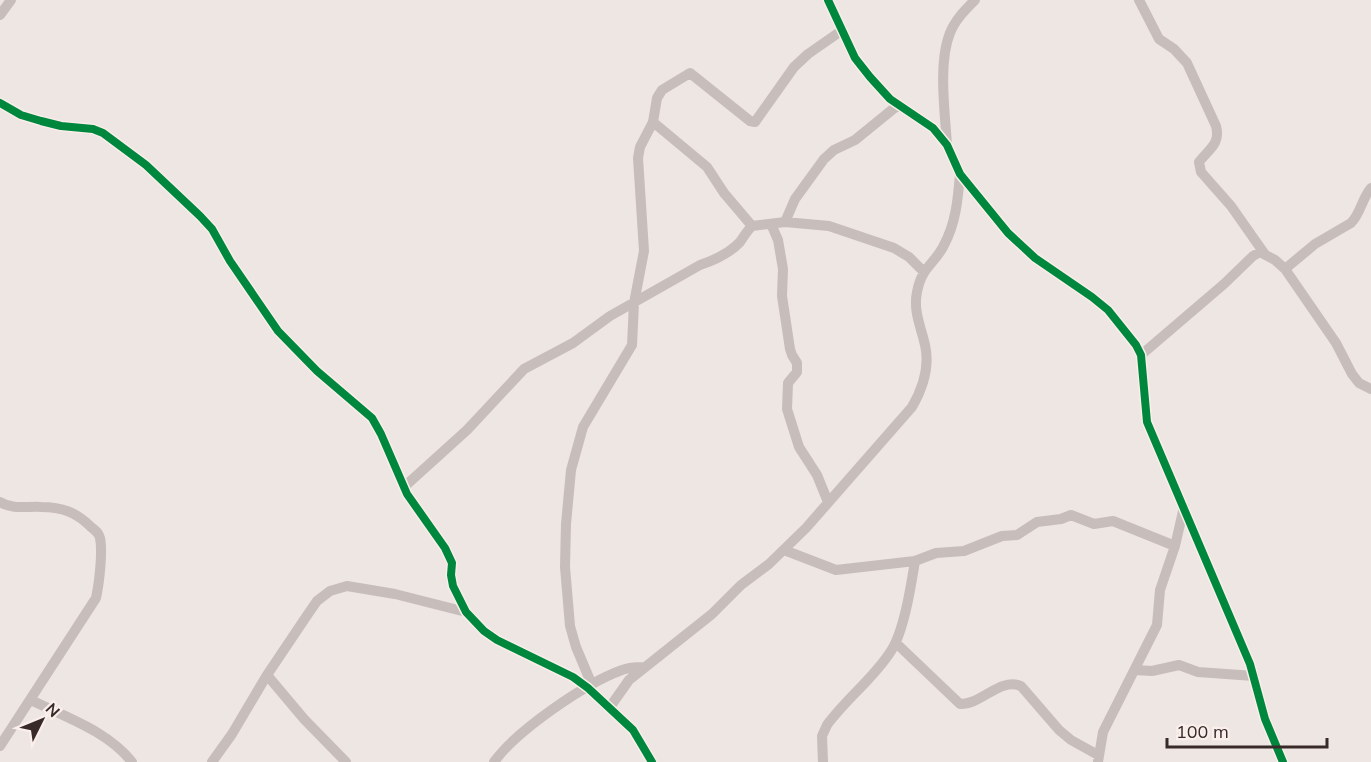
<svg xmlns="http://www.w3.org/2000/svg" width="1371" height="762" font-family="Mulish,sans-serif">
<style>
.lines{fill:none;stroke-linecap:round;stroke-linejoin:round}
.street{stroke:#c7bdbb;stroke-width:10}
.cycleway-casing{stroke:#faefea;stroke-width:11}
.cycleway{stroke:#00873e;stroke-width:8}
</style>
<rect width="100%" height="100%" fill="#eee6e3"/>
<g class="lines">
<path class="street" d="M828,0L855,58L870,77L890,99L933,128L947,145L960,174L1008,233L1035,258L1092,297L1108,310L1136,345L1141,355L1147,422L1250,664L1265,719L1283,762
M1139,0L1159,39L1174,49L1187,63L1216,126C1221,144 1208,150 1199,162L1201,172L1231,206L1264,253
M0,15L11,0
M0,103L21,115L41,121L61,126L93,129L103,133L146,165L200,216L212,229L230,261L278,331L317,371L372,418L381,434L407,494L445,548L452,563L451,575L453,586L466,612L484,631L497,640L573,677L588,688L633,730L652,762
M653,122L707,167L724,193L752,226
M947,145C945,113 938,62 950,33C955,20 965,10 975,0
M785,222L795,199L824,159L834,150L855,140L898,105
M771,224L778,240L783,269L782,296L790,349L792,355L797,363V372L788,383L787,409L799,447L817,475L828,502
M1285,269L1315,244L1351,223C1361,213 1362,198 1371,188
M1141,355L1224,284L1253,256L1260,252L1275,260L1285,269L1336,343L1352,374L1359,383L1371,389
M404,487L467,430L524,369L573,343L610,316L700,265C715,260 729,254 740,242C744,236 747,231 752,226L785,222L829,226L894,248L909,257L923,271
M0,502C13,510 27,506 41,507C62,507 76,512 91,527C95,530 99,533 100,538C103,552 99,584 96,598L0,746
M784,550L836,570L915,561L936,553L964,551L1002,536L1017,535L1037,522L1061,519L1071,515L1094,524L1113,521L1175,546
M896,643L960,704C981,705 1000,677 1021,686L1059,730L1071,740L1098,755
M1135,670L1152,671L1179,665L1198,672L1254,676
M267,675L304,719L346,762
M592,685L576,647L570,626L565,567L566,524L571,470L583,427L632,345L634,303L644,251L638,158L640,147L653,122L657,98L662,90L690,73L750,121L755,122L794,67L808,54L841,31
M31,700C65,717 108,731 132,762
M610,707L629,680L712,614L741,585L769,564L806,528L912,407C923,388 930,367 925,345C921,327 913,311 917,292C922,266 935,264 944,245C956,223 958,198 960,174
M212,762L232,734L267,675L308,614L317,601L330,591L347,586L395,594L466,612
M494,762C517,730 586,683 622,670C629,667 638,667 645,667
M823,762L822,736L827,725C846,699 874,678 891,651C904,631 911,586 915,561
M1098,762L1103,732L1157,625L1160,590L1175,546L1184,507"/>
<g class="cycleway-casing">
<path id="cycleway" d="M828,0L855,58L870,77L890,99L933,128L947,145L960,174L1008,233L1035,258L1092,297L1108,310L1136,345L1141,355L1147,422L1250,664L1265,719L1283,762
M0,103L21,115L41,121L61,126L93,129L103,133L146,165L200,216L212,229L230,261L278,331L317,371L372,418L381,434L407,494L445,548L452,563L451,575L453,586L466,612L484,631L497,640L573,677L588,688L633,730L652,762"/>
</g>
<use href="#cycleway" class="cycleway"/>
</g>
<g transform="translate(42 720) rotate(47)" stroke="#faefea" stroke-width="4.5" paint-order="stroke">
<path d="M0-4.5L10 22L0 15L-10 22Z" fill="#382a29"/>
<text y="-9" font-size="16" font-weight="bold" text-anchor="middle" fill="#382a29">N</text>
</g>
<path d="M1167 738v9h160v-9" fill="none" stroke="#382a29" stroke-width="3"/>
<text x="1176" y="738" font-size="18" fill="#382a29" stroke="#faefea" stroke-width="4.5" paint-order="stroke">100 m</text>
</svg>
